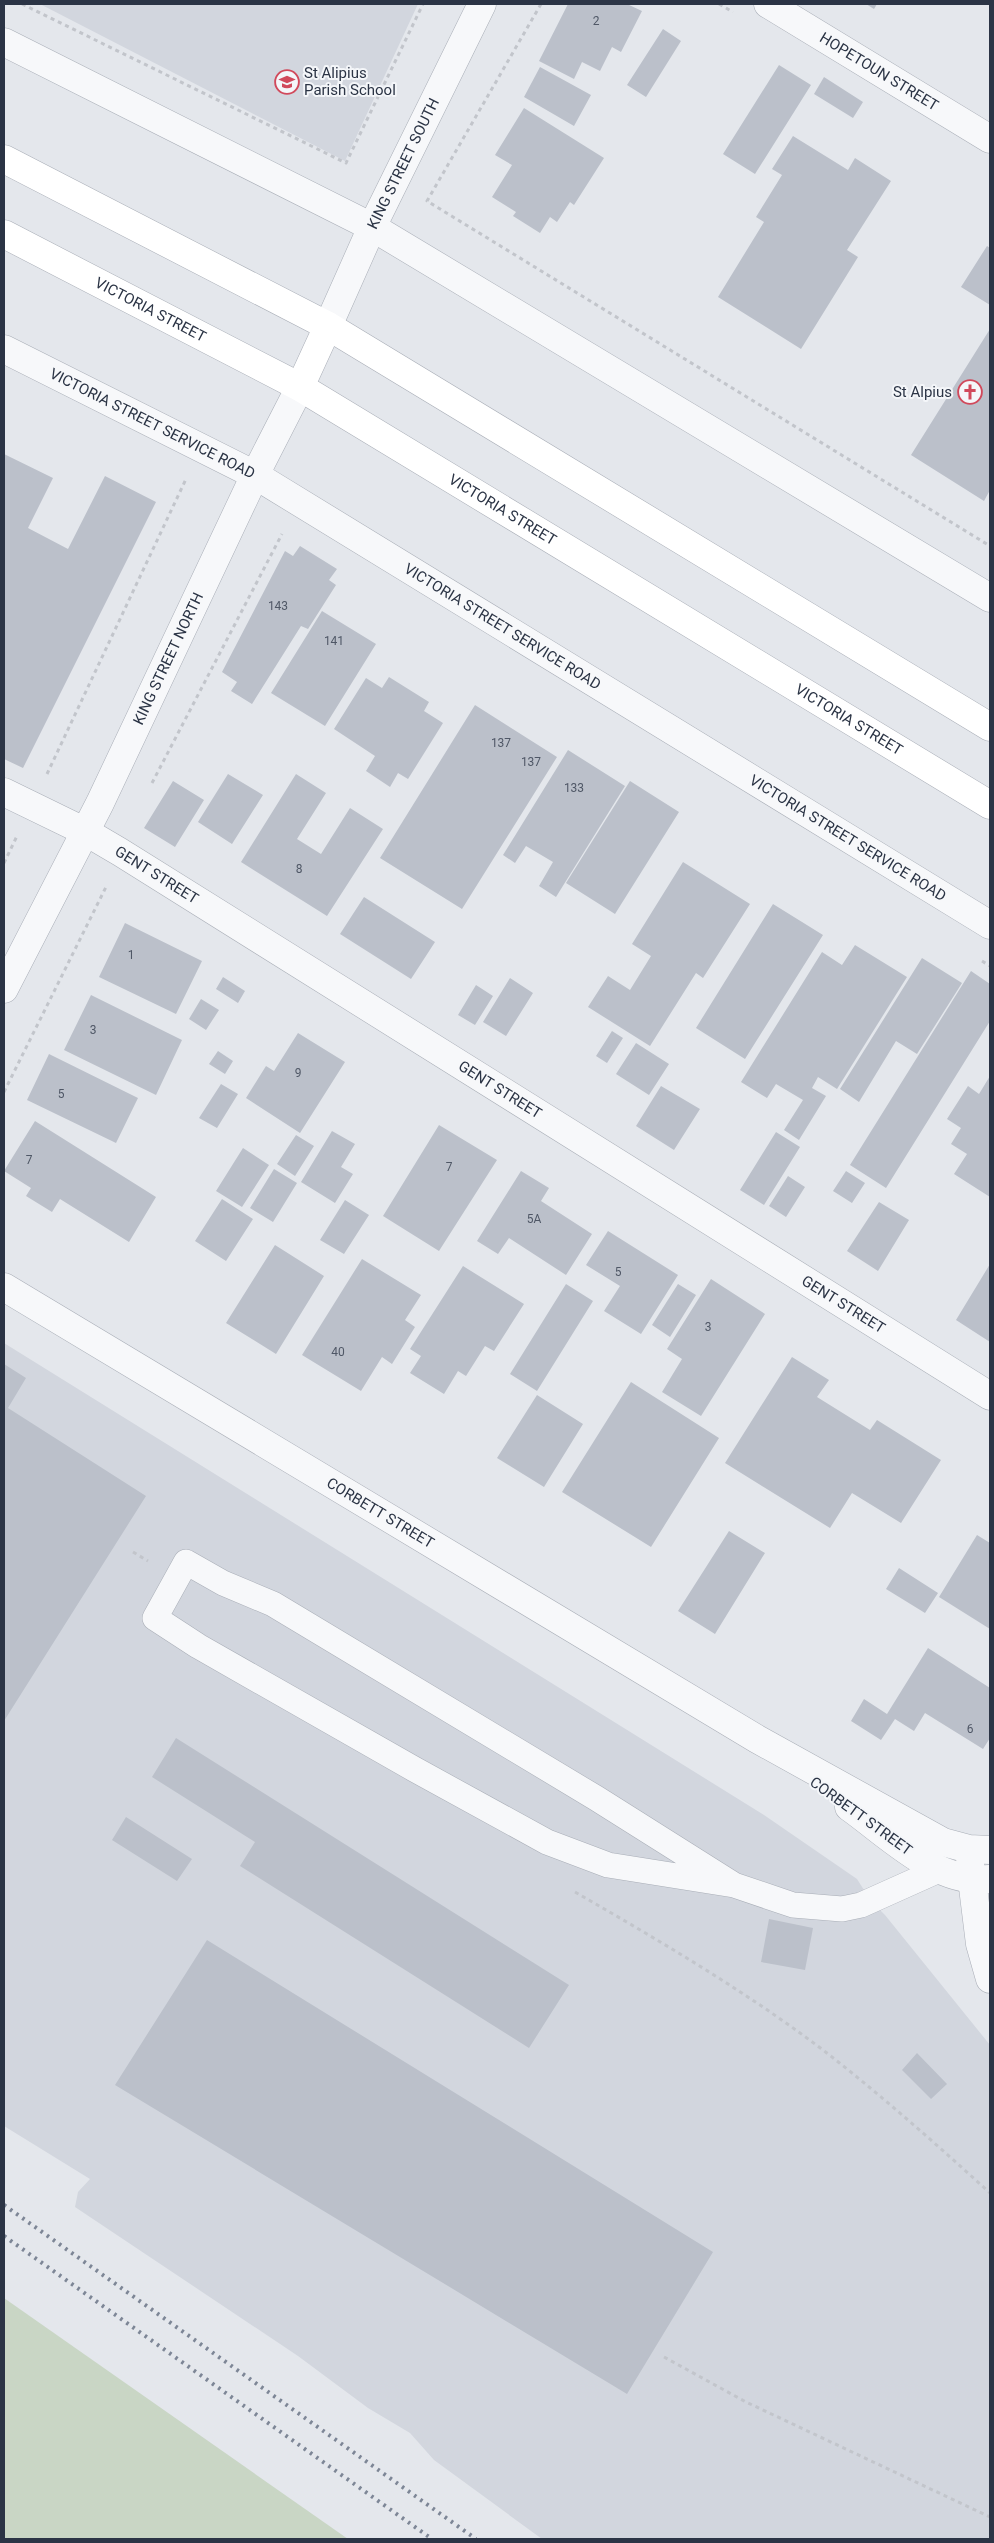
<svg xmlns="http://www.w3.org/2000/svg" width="994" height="2543" font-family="Roboto,sans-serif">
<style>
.built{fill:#d2d6de}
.green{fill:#c9d6c5}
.building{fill:#bbc0ca}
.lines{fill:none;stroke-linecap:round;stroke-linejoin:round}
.service-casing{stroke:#a9aeb7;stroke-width:26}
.minor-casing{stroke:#a9aeb7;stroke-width:29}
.secondary-casing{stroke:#a9aeb7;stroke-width:29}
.path{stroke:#c2c5cb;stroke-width:3;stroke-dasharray:4 4;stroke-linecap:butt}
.service{stroke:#f7f8fa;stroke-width:25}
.minor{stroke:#f7f8fa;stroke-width:28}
.secondary{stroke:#fff;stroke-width:28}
.rail{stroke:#7d8696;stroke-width:4;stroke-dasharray:2.5 5;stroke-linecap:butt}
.labels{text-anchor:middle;stroke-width:4;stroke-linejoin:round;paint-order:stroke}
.number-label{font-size:12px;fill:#4f5766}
.street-label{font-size:15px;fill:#2b3445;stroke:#f4f6f9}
.poi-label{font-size:15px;fill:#2b3445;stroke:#f4f6f9;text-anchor:start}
</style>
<rect width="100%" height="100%" fill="#e4e7ec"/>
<path class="built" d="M40,4H418L345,161Z
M4,1343L764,1815L857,1879L871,1901L885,1915L990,2045V2539H542L434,2460L410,2433L368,2408L298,2356L75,2207L78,2192L90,2179L4,2126Z"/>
<path class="green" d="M4,2298L348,2539H4Z"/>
<path class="building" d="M568,4H627L642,11L621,52L612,47L600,71L582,62L574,79L539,61Z
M866,4H877L874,9Z
M663,29L681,41L646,97L627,85Z
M779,65L811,85L755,174L723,154Z
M540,67L591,95L574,126L524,97Z
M824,77L863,102L853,118L814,94Z
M524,108L604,158L574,205L570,202L557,222L550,217L540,233L513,216L516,212L492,197L512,165L495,155Z
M793,136L848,170L855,158L891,181L847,250L858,257L801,349L718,297L764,222L756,217L782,175L772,169Z
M987,246L990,248V305L961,287Z
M990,329V490L984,501L911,455Z
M4,454L53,478L28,528L68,549L105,476L156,502L23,768L4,759Z
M300,546L337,569L329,580L336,585L308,629L301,626L252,704L231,691L237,682L222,672L285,551L293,556Z
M322,611L376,644L325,726L271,693Z
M389,677L429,702L424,711L443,723L408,779L398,773L390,787L366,771L375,756L334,729L366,678L382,688Z
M475,705L557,757L462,909L380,858Z
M568,750L625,786L556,897L539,886L553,862L526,846L515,863L503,855Z
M228,774L263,795L232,844L198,822Z
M296,774L326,793L297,839L321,854L350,808L383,829L327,916L241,862Z
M173,781L204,800L175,847L144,828Z
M630,781L679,812L615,914L566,883Z
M683,862L750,904L703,978L696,973L650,1046L588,1007L608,976L630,990L651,956L632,944Z
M364,897L435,942L411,979L340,934Z
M773,904L823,935L745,1059L696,1028Z
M125,923L202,961L176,1014L99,977Z
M855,945L907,977L837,1089L818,1077L812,1088L826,1096L799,1140L784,1130L803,1100L776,1084L767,1098L741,1082L822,952L842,965Z
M922,958L962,983L917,1054L896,1041L859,1102L840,1089Z
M971,971L990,984V1021L886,1188L850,1165Z
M223,977L245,991L238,1003L216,989Z
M510,978L533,993L506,1036L483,1022Z
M476,985L493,996L475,1025L458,1015Z
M91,995L182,1040L156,1095L64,1050Z
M201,999L219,1010L206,1030L189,1019Z
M612,1031L623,1038L607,1063L596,1056Z
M298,1033L345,1062L300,1133L246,1098L266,1066L274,1071Z
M636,1043L669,1064L649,1095L616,1074Z
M218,1051L233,1061L225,1074L209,1064Z
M49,1054L138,1098L116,1143L27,1100Z
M990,1076V1197L954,1174L967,1154L951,1144L961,1128L947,1119L968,1086L979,1094Z
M221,1084L238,1094L217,1128L199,1118Z
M661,1086L700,1109L674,1150L636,1126Z
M35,1121L156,1197L129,1242L60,1199L52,1212L26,1196L31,1188L4,1171Z
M439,1125L497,1160L439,1251L383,1216Z
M332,1131L355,1144L341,1167L353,1174L335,1203L301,1182Z
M776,1132L800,1147L764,1205L740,1190Z
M296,1135L314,1146L295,1176L277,1164Z
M243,1148L269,1165L242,1207L216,1191Z
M274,1169L297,1183L273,1222L250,1208Z
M521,1171L549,1188L541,1201L592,1234L566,1275L509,1238L498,1254L477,1241Z
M846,1171L865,1183L852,1203L833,1191Z
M788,1176L805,1187L786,1217L769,1206Z
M222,1199L253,1219L226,1261L195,1241Z
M345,1200L369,1215L344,1254L320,1240Z
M879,1202L909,1220L878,1271L847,1251Z
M608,1231L678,1275L641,1334L604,1311L620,1286L586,1265Z
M275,1245L324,1276L276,1354L226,1323Z
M362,1259L421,1295L405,1320L415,1327L392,1364L382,1357L361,1391L302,1355Z
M990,1264V1342L956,1320Z
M463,1266L524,1304L494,1351L485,1346L466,1376L458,1371L444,1394L410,1373L421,1356L410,1349Z
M711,1279L765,1314L701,1416L662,1392L682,1359L667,1349Z
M566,1284L593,1301L537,1391L510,1374Z
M678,1284L696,1295L670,1337L652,1325Z
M792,1357L829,1380L817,1397L870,1430L877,1420L941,1460L901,1523L852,1493L830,1528L725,1463Z
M4,1364L26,1378L8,1408L146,1496L4,1721Z
M631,1382L719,1438L651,1547L562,1492Z
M537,1395L583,1424L544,1487L497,1458Z
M729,1531L765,1553L715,1634L678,1611Z
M977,1535L990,1543V1629L939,1597Z
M899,1568L938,1593L925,1613L886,1589Z
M928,1648L990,1688V1738L983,1749L925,1713L914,1731L895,1719L881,1740L851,1721L864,1699L887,1714Z
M176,1738L569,1985L529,2048L240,1866L255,1842L152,1777Z
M126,1817L192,1859L177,1881L112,1840Z
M769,1919L813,1928L805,1970L761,1962Z
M207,1940L713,2252L627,2394L115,2085Z
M917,2053L947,2084L931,2099L902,2070Z"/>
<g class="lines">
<g class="service-casing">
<path id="service" d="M734,1885L608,1865L547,1842L414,1769L198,1646L155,1618L186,1562L223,1583L273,1604L596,1798L734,1885L793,1905L842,1909L861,1905L939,1870"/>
</g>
<g class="minor-casing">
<g id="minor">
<path id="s1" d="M768,4L990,139"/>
<path d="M4,42L372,227L990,598"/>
<path id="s2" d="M328,326L372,227L482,4"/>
<path id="s3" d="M4,349L255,475L990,925"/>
<path id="s4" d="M4,792L86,832L120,852L990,1396"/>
<path id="s5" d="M4,989L100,803L255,475L300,387"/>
<path id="s6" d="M4,1287L757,1739L943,1842L969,1849L990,1850"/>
<path d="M849,1807C890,1836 937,1885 990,1879"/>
<path d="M970,1863L980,1944L990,1979"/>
</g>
</g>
<g class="secondary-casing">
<g id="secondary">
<path d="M4,159L328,326L990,727"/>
<path id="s7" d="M4,234L300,387L990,805"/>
<path d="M300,387L328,326"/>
</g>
</g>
<path class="path" d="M22,4L346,163L423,4
M541,4L427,201L990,546
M719,4L733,12
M47,774L186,479
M152,783L282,534
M4,863L17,836
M982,961L990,966
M4,1092L107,885
M133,1552L148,1561
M575,1892C660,1941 745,1991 823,2050C881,2095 936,2144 990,2193
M664,2357L746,2402L990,2517"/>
<use href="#service" class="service"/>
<use href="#minor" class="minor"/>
<use href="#secondary" class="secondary"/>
<path class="rail" d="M4,2205L476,2539
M4,2236L432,2539"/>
</g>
<defs>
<g id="school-ring" transform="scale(1.25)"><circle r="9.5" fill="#f4f6f9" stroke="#d1495b" stroke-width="1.5"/><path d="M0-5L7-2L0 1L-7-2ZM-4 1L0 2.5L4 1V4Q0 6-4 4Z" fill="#d1495b"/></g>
<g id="church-ring" transform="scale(1.25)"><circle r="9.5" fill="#f4f6f9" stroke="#d1495b" stroke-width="1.5"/><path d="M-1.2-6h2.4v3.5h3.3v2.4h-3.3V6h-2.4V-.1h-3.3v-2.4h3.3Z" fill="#d1495b"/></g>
</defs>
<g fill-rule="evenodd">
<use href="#school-ring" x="287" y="82"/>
<use href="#church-ring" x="970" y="392"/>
</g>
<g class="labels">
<g class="number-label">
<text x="596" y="25">2</text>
<text x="278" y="610">143</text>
<text x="334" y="645">141</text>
<text x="501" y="747">137</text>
<text x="531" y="766">137</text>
<text x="574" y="792">133</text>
<text x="299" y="873">8</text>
<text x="131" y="959">1</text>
<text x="93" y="1034">3</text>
<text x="298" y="1077">9</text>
<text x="61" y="1098">5</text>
<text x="29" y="1164">7</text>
<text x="449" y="1171">7</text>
<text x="534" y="1223">5A</text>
<text x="618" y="1276">5</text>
<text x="708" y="1331">3</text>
<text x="338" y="1356">40</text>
<text x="970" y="1733">6</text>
</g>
<g class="street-label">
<text dy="5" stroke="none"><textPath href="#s1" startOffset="130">HOPETOUN STREET</textPath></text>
<text dy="5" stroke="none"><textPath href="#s2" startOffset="179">KING STREET SOUTH</textPath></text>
<text dy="5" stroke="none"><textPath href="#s7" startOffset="165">VICTORIA STREET</textPath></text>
<text dy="5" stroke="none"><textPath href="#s3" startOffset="166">VICTORIA STREET SERVICE ROAD</textPath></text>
<text dy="5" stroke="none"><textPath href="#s7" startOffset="570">VICTORIA STREET</textPath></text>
<text dy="5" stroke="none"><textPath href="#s3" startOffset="571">VICTORIA STREET SERVICE ROAD</textPath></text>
<text dy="5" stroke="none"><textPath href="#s5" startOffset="369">KING STREET NORTH</textPath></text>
<text dy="5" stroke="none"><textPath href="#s7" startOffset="975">VICTORIA STREET</textPath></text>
<text dy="5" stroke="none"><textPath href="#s3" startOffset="976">VICTORIA STREET SERVICE ROAD</textPath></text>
<text dy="5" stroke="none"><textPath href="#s4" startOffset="174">GENT STREET</textPath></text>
<text dy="5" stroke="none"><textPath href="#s4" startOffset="579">GENT STREET</textPath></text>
<text dy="5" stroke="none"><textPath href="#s4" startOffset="984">GENT STREET</textPath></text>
<text dy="5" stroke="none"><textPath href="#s6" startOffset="439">CORBETT STREET</textPath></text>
<text transform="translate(861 1816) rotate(36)" y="5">CORBETT STREET</text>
</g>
<g class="poi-label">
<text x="304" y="78">St Alipius<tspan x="304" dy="17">Parish School</tspan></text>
<text x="952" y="397" text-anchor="end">St Alpius</text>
</g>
</g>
<rect width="994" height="2543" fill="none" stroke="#2b3445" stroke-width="10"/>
</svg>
